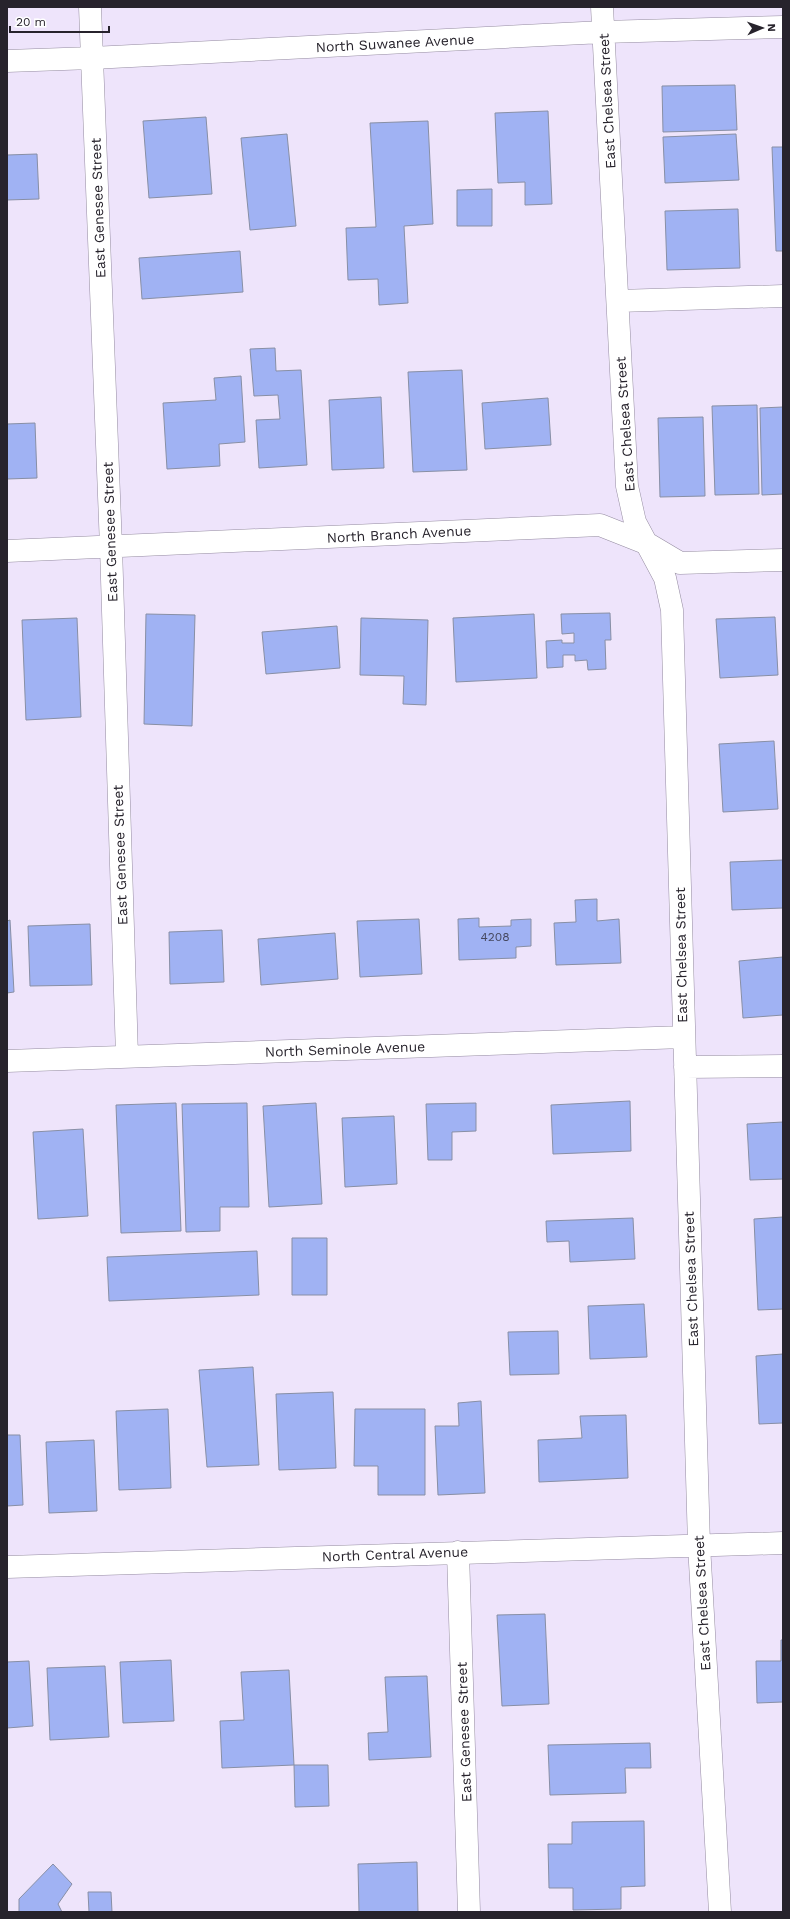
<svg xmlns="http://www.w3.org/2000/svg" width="790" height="1919" font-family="'Work Sans',sans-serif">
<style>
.building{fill:#a0b2f3;stroke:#888fa5}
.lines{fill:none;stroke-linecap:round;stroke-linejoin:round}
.minor-casing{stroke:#958ca1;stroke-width:23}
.minor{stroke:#fff;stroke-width:22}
.labels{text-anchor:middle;stroke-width:3;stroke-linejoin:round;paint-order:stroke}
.number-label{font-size:12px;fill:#45475e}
.street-label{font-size:14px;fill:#27232c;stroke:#fff}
</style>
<rect width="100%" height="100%" fill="#eee4fb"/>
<path class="building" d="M735,85L737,130L663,132L662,86Z
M548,111L552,204L525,205V182L498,183L495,113Z
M206,117L212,194L149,198L143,121Z
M428,121L433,224L404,226L408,303L379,305L378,279L348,280L346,228L376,227L370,123Z
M287,134L296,226L250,230L241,138Z
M736,134L739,180L665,183L663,137Z
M772,147H783V251H776Z
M37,154L39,199L7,200V155Z
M492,189V226H457V190Z
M738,209L740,268L667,270L665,211Z
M240,251L243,292L142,299L139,258Z
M275,348L276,371L301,370L307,465L259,468L256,420L280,419L278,395L254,396L250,349Z
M462,370L467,470L413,472L408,372Z
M241,376L245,442L219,444L220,466L167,469L163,403L216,400L214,378Z
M381,397L384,468L332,470L329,400Z
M548,398L551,445L485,449L482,403Z
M757,405L759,494L715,495L712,406Z
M783,407V494L762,495L760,408Z
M703,417L705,496L660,497L658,418Z
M35,423L37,478L7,479V424Z
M610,613L611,640H605L606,669L588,670L587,660L575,661V655H563V667L547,668L546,641L562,640V643H574V633L562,634L561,614Z
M146,614L195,615L192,726L144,724Z
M534,614L537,678L456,682L453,618Z
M775,617L778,675L720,678L716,619Z
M77,618L81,717L26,720L22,620Z
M361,618L428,620L426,705L403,704L404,676L360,675Z
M337,626L340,668L266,674L262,632Z
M774,741L778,809L723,812L719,744Z
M783,860V908L732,910L730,862Z
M597,899V921L619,919L621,963L556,965L554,923L576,922L575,900Z
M479,918V927L511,926V920L531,919V946L516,947V958L459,960L458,919Z
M419,919L422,974L360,977L357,921Z
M10,920L14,992L7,993V921Z
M90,924L92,985L30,986L28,926Z
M222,930L224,982L170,984L169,932Z
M335,933L338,979L261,985L258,939Z
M783,957V1015L743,1018L739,961Z
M630,1101L631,1151L553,1154L551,1105Z
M176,1103L181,1231L121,1233L116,1105Z
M247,1103L249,1207H220V1231L186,1232L182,1104Z
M316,1103L322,1204L269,1207L263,1106Z
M476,1103V1131L452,1132V1160H428L426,1104Z
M394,1116L397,1184L345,1187L342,1118Z
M783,1122V1179L750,1180L747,1124Z
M83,1129L88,1216L38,1219L33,1132Z
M783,1217V1309L758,1310L754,1219Z
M633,1218L635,1259L570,1262L569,1241L547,1242L546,1221Z
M292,1238H327V1295H292Z
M257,1251L259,1295L109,1301L107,1257Z
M644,1304L647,1357L590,1359L588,1306Z
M558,1331L559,1374L510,1375L508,1332Z
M783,1354V1423L759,1424L756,1356Z
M253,1367L259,1465L207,1467L199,1370Z
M333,1392L336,1468L279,1470L276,1394Z
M481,1401L485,1493L438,1495L435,1426H459L458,1403Z
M168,1409L171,1488L119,1490L116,1411Z
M355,1409H425V1495H378V1466H354Z
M626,1415L628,1478L539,1482L538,1440L582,1438L580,1416Z
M7,1435H20L23,1505L7,1506Z
M94,1440L97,1511L49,1513L46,1442Z
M545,1614L549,1704L502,1706L497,1615Z
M781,1640H783V1702L757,1703L756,1661H781Z
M171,1660L174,1721L123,1723L120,1662Z
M29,1661L33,1726L7,1728V1662Z
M105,1666L109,1737L50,1740L47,1668Z
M289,1670L294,1765L222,1768L220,1721L244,1720L241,1672Z
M427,1676L431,1757L369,1760L368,1733L388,1732L385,1677Z
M650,1743L651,1768H625L626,1793L550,1795L548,1745Z
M294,1765H328L329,1806L295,1807Z
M644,1821L645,1886L621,1887V1909L573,1910V1888H549L548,1844H572V1822Z
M417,1862L418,1912H359L358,1864Z
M53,1864L72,1884L58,1904L62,1912H19V1899Z
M88,1892H111L112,1912H89Z"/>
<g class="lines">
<g class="minor-casing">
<path id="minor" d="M90,7L111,547L127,1056
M602,7L627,486L635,522L665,578L672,610L699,1545L720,1912
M7,61L92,58L603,32L783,27
M618,301L783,296
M7,551L600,525L648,544L680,563L783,560
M7,1061L683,1037
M685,1067L783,1066
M458,1552L469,1912
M7,1567L783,1543"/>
</g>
<use href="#minor" class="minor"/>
</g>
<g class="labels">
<g class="number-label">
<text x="495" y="941">4208</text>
</g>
<g class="street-label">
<text transform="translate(395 43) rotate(-3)" y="5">North Suwanee Avenue</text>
<text transform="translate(607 101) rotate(-93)" y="5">East Chelsea Street</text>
<text transform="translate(98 208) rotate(-92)" y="5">East Genesee Street</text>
<text transform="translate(625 424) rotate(-94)" y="5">East Chelsea Street</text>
<text transform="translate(110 532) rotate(-92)" y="5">East Genesee Street</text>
<text transform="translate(399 534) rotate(-3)" y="5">North Branch Avenue</text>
<text transform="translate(120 855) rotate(-92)" y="5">East Genesee Street</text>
<text transform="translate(681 955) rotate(-91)" y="5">East Chelsea Street</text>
<text transform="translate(345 1049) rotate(-2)" y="5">North Seminole Avenue</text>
<text transform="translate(691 1279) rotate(-92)" y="5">East Chelsea Street</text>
<text transform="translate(395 1554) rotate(-2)" y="5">North Central Avenue</text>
<text transform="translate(702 1603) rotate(-93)" y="5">East Chelsea Street</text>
<text transform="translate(464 1732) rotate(-92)" y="5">East Genesee Street</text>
</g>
</g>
<rect width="790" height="1919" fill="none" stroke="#27232c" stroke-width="16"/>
<g transform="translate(762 28) rotate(88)" stroke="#ffffff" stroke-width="3" paint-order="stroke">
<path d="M0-3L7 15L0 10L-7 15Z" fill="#27232c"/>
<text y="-6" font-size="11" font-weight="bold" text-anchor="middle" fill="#27232c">N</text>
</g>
<path d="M10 26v6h99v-6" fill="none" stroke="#27232c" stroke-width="2"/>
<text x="16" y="26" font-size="12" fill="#27232c" stroke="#ffffff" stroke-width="3" paint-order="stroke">20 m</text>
</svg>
